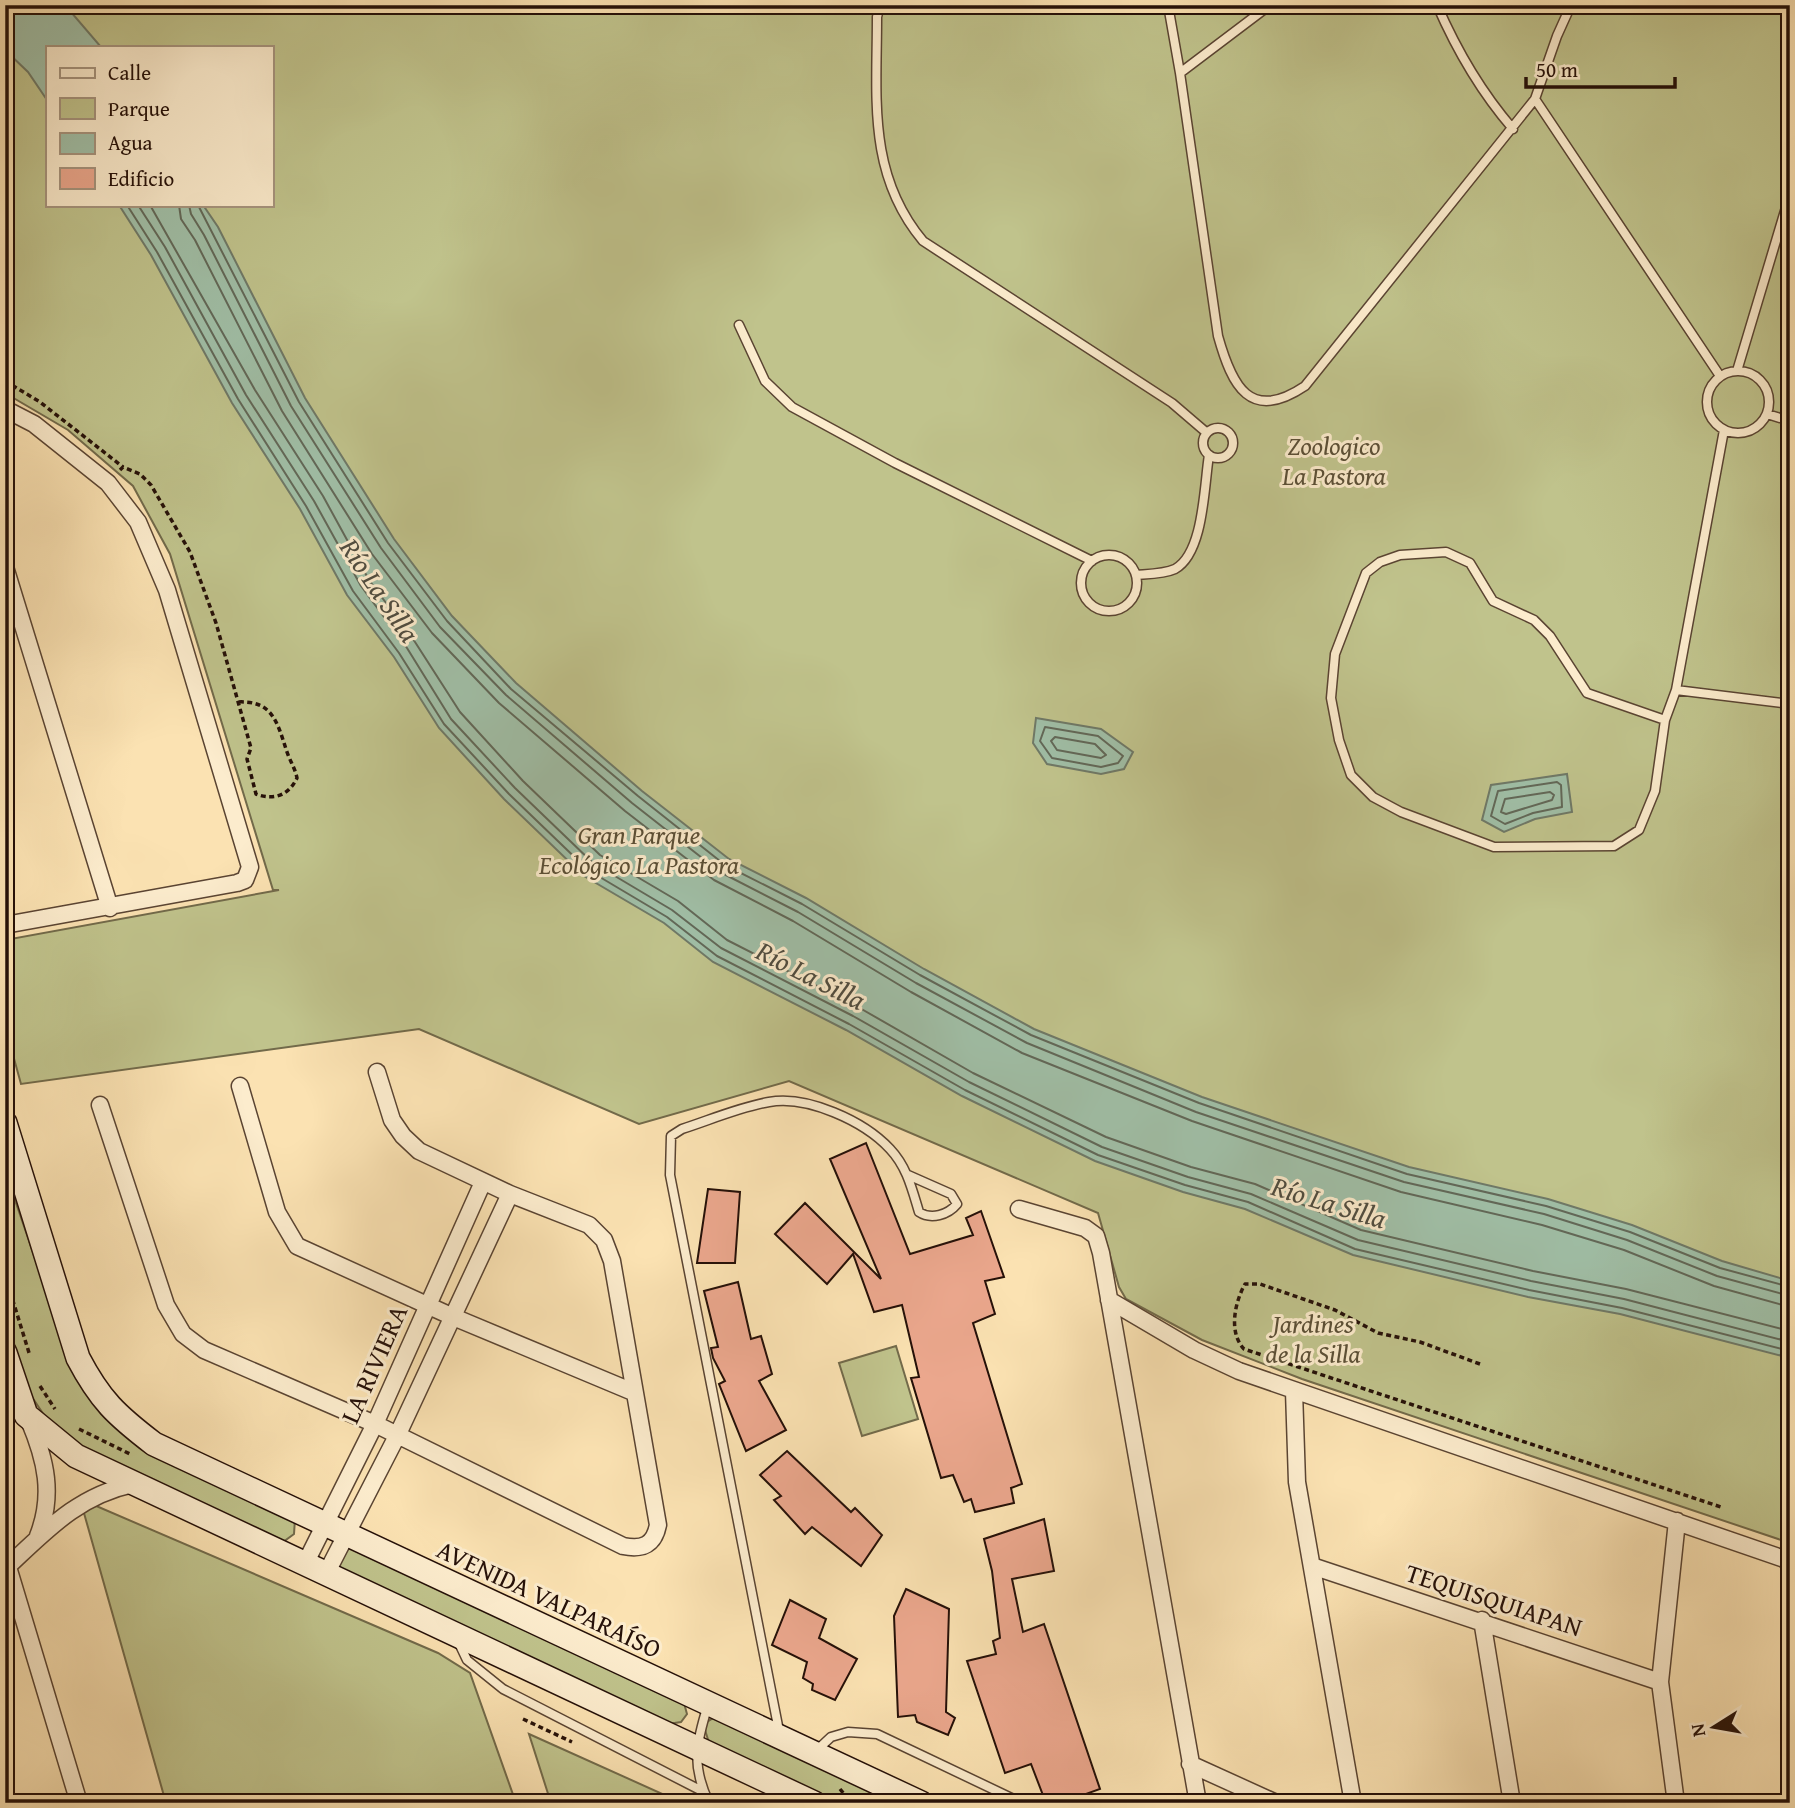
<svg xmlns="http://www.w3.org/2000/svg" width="1795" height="1808" font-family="'Gentium Book Plus',serif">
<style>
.green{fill:#c0c38c;stroke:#726a4a;stroke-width:2;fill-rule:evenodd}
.water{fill:#a0bfa7;stroke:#6f7967;stroke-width:2}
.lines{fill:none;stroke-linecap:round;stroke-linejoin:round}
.shore{stroke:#626858;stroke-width:2}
.building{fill:#eba78d;stroke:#251008;stroke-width:2}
.service-casing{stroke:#5a4432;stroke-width:11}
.minor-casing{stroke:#5a4432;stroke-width:19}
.secondary-casing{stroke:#251008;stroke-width:26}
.path{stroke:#251008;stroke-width:3.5;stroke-dasharray:5 3.5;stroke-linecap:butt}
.service{stroke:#fceccd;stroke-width:8}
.minor{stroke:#fceccd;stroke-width:16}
.secondary{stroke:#fceccd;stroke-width:23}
.labels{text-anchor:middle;stroke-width:6;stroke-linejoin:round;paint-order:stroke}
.park-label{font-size:26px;font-style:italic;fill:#5b4f36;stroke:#fceccd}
.street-label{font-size:26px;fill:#251008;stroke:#fceccd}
.water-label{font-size:28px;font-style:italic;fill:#504d40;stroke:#fceccd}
</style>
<rect width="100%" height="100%" fill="#fbe2b2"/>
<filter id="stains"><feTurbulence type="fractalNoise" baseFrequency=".00286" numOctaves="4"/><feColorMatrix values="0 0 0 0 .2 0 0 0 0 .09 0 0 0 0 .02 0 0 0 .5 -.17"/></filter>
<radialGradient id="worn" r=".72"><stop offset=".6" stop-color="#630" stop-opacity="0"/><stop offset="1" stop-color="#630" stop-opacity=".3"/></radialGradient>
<path class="green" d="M5,5H1790V1543L1302,1379L1202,1340L1126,1299L1119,1287L1098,1213L789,1081L639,1124L419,1029L21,1084L5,1026V940L279,890H273L170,554L133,486L68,430L5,393ZM47,47H271V205H47Z
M5,1171L49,1299L91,1396L295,1519L294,1534L283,1542L104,1458L77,1444L50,1424L30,1394L5,1315Z
M896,1346L918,1419L862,1436L839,1363Z
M80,1499L438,1653L470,1673L516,1803H166Z
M348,1543L684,1703L687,1714L681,1722L668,1724L336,1567Z
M715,1717L897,1803H824L711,1749L705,1730L707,1722Z
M529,1734L678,1801L679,1803H551Z"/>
<path class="water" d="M5,5H65L101,47H47V100L28,72L5,50Z
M119,205H203L218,227L305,398L394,539L452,616L516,683L642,791L729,859L806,898L924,969L1034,1029L1202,1097L1409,1167L1548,1199L1632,1225L1722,1261L1790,1281V1358L1620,1314L1528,1297L1353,1255L1245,1209L1183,1192L1095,1161L962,1096L846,1030L713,962L664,923L584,876L504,799L439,728L394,657L347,595L300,509L232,403L151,255Z
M1036,718L1101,729L1133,752L1124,769L1101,774L1047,764L1033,743Z
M1567,774L1572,812L1535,819L1504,832L1482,820L1491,785Z"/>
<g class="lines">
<path class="shore" d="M127,205L157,252L238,399L306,506L353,591L399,653L444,724L509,794L588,870L667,917L717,956L849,1024L965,1090L1098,1155L1185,1185L1248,1202L1355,1249L1529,1290L1622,1308L1790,1351
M138,205L165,247L246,395L314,501L361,586L407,648L451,719L515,788L593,863L672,910L721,948L853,1016L969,1082L1102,1147L1188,1177L1251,1194L1358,1240L1531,1281L1624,1299L1790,1342
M150,205L255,390L323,496L369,580L415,642L460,712L523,781L600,855L678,901L727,940L858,1007L973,1073L1106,1137L1191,1167L1255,1184L1361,1230L1533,1271L1626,1289L1790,1331
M179,205L181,219L195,240L282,411L372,554L432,633L499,703L625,811L714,880L793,921L911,992L1022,1053L1192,1121L1401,1192L1542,1225L1624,1250L1714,1286L1790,1307
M189,205L191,214L204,235L291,406L381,548L440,627L506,695L632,803L720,872L798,912L916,983L1027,1043L1196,1112L1404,1182L1544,1214L1627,1240L1717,1276L1790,1296
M198,205L299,402L388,543L447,621L511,689L638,796L725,865L802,904L920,975L1031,1035L1199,1103L1407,1174L1546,1206L1630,1232L1720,1268L1790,1287
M1045,727L1098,736L1123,756L1118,763L1101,767L1052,758L1040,741Z
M1055,737L1095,744L1106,755L1101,758L1057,750L1051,741Z
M1557,782L1561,785L1562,807L1533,813L1505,824L1491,816L1498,791Z
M1550,792L1554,795L1552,800L1506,814L1501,812L1505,799Z"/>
</g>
<path class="building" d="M866,1143L910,1254L973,1235L966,1218L981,1211L1004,1277L985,1281L995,1314L973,1323L1022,1484L1011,1488L1014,1503L975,1512L971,1499L964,1502L953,1475L941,1478L911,1378L919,1377L902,1305L874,1312L853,1254L827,1284L775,1234L805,1203L881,1279L830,1159Z
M708,1189L740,1192L735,1263H697Z
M738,1282L751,1339L761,1336L772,1374L759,1381L786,1430L746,1451L719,1384L725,1381L713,1358L711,1348L718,1347L704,1291Z
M787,1451L851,1512L855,1508L882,1535L861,1566L812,1527L805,1534L774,1500L781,1496L760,1475Z
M1044,1519L1054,1571L1012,1579L1023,1632L1044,1624L1100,1789L1061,1803H1046L1031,1764L1005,1773L967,1661L996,1654L993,1641L1000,1638L992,1571L984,1539Z
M906,1589L949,1609L946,1712L955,1718L948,1735L917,1722L915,1715L898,1717L894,1616Z
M790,1600L826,1619L819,1638L857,1659L835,1700L812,1690L813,1684L803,1678L807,1662L772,1645Z"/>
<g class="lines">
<g class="service-casing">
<path id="service" d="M880,5L877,17C877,98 867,174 923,241L1172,403L1207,433
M1168,5L1180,73
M1270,5L1180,73L1218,336C1232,386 1250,423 1305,386L1535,99L1720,376
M1437,5C1457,51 1481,92 1513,129
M1785,5L1790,12
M1535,99L1557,36L1571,5
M739,325L765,381L792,407L895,463L1092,561
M1737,371L1790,194
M1707 402a31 31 0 1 1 62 0a31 31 0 1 1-62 0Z
M1767,414L1790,421
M1203 443a15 15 0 1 1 30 0a15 15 0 1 1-30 0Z
M1081 583a28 28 0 1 1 56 0a28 28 0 1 1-56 0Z
M1136,575C1149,574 1164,574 1175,569C1204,553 1204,486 1209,455
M1676,690L1724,430
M1665,720L1587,693L1550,636L1534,620L1493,601L1470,563L1446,552L1400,555L1380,562L1366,573L1335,654L1331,698L1339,740L1351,775L1373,797L1401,812L1494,847L1614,846L1639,830L1655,791L1665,720L1676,690L1790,704
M457,1639L467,1660L503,1689L704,1792
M708,1705C696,1743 691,1765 709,1803
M779,1731L670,1175L671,1136L682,1129C710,1120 740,1107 769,1102C807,1095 864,1121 890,1149C907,1167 912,1189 919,1212C931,1220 948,1215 957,1204L951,1194L908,1175
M816,1751L831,1737L848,1732L877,1734L1022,1803"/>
</g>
<g class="minor-casing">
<path id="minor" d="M5,409L34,424L108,483L138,522L167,590L250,867L245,880L237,883L5,925
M5,567L110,908
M240,1086L277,1212L297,1246L451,1316L633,1392
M100,1105L166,1305L183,1334L204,1350L375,1424L623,1546C643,1550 654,1545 658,1525L612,1261L604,1240L589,1225L510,1194L419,1151L403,1136L392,1120L377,1072
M1019,1209L1085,1228L1096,1236L1101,1253L1198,1803
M1109,1300L1194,1350L1239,1371L1790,1561
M1294,1391L1297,1482L1353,1803
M29,1420C46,1460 54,1495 38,1536
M305,1564L375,1424L483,1182
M1312,1566L1660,1682
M8,1567L79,1803
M5,1569C46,1531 77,1496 133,1484
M326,1574L397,1436L510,1194
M1482,1620L1512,1803
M1190,1764L1276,1803
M1676,1803L1660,1682L1677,1521"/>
</g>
<g class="secondary-casing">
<path id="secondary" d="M5,1123L78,1358C100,1400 116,1415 154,1444L921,1803
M5,1353L26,1415L76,1456L814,1803"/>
</g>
<path class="path" d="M5,357L13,385
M5,381L40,402L123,467
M120,470L123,467L140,474L151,485L190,552L216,623L251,748L247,759L256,794C274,801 289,795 297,778C295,768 290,761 287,752C277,722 273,700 237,702
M5,1275L30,1356
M1480,1364L1420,1342L1378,1333L1335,1310L1260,1284H1245C1235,1302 1228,1332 1244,1349L1721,1507
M40,1386L55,1409
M79,1429L132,1455
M523,1719L572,1742
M840,1789L844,1794L867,1802"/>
<use href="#service" class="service"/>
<use href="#minor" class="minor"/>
<use href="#secondary" class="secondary"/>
</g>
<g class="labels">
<g class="park-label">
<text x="1334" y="455">Zoologico<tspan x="1334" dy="30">La Pastora</tspan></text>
<text x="639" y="844">Gran Parque<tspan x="639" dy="30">Ecológico La Pastora</tspan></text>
<text x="1313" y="1333">Jardines<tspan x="1313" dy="30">de la Silla</tspan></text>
</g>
<g class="street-label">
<text transform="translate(374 1364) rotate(-66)" y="9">LA RIVIERA</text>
<text transform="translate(549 1599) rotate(25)" y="9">AVENIDA VALPARAÍSO</text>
<text transform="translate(1494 1600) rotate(18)" y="9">TEQUISQUIAPAN</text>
</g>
<g class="water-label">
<text transform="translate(380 590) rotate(56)" y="10">Río La Silla</text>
<text transform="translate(811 975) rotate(27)" y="10">Río La Silla</text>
<text transform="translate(1329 1202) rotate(17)" y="10">Río La Silla</text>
</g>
</g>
<rect width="1795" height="1808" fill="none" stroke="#fbe2b2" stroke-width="28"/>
<rect x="7" y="7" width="1781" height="1794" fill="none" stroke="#251008" stroke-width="3.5"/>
<rect x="14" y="14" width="1767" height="1780" fill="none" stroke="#251008" stroke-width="2"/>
<rect x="46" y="46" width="228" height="161" fill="#fceccd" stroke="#a6947e" stroke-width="2"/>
<rect x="60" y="68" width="35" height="10" fill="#fceccd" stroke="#a6947e" stroke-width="2"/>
<text x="108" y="80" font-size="21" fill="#251008">Calle</text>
<rect x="60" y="98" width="35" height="21" fill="#c0c38c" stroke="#a6947e" stroke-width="2"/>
<text x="108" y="116" font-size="21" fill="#251008">Parque</text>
<rect x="60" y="133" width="35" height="21" fill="#a0bfa7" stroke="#a6947e" stroke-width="2"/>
<text x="108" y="150" font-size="21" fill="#251008">Agua</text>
<rect x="60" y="168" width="35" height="21" fill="#eba78d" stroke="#a6947e" stroke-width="2"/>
<text x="108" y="186" font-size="21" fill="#251008">Edificio</text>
<g transform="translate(1714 1727) rotate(259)" stroke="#fceccd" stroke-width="5" paint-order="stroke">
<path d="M0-5L12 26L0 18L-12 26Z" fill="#251008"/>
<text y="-10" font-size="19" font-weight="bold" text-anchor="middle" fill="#251008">N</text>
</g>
<path d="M1526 77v10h149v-10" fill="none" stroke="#251008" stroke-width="3.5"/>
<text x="1536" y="77" font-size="21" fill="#251008" stroke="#fceccd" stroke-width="5" paint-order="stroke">50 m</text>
<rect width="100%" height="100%" filter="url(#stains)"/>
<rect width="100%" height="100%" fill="url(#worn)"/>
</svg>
